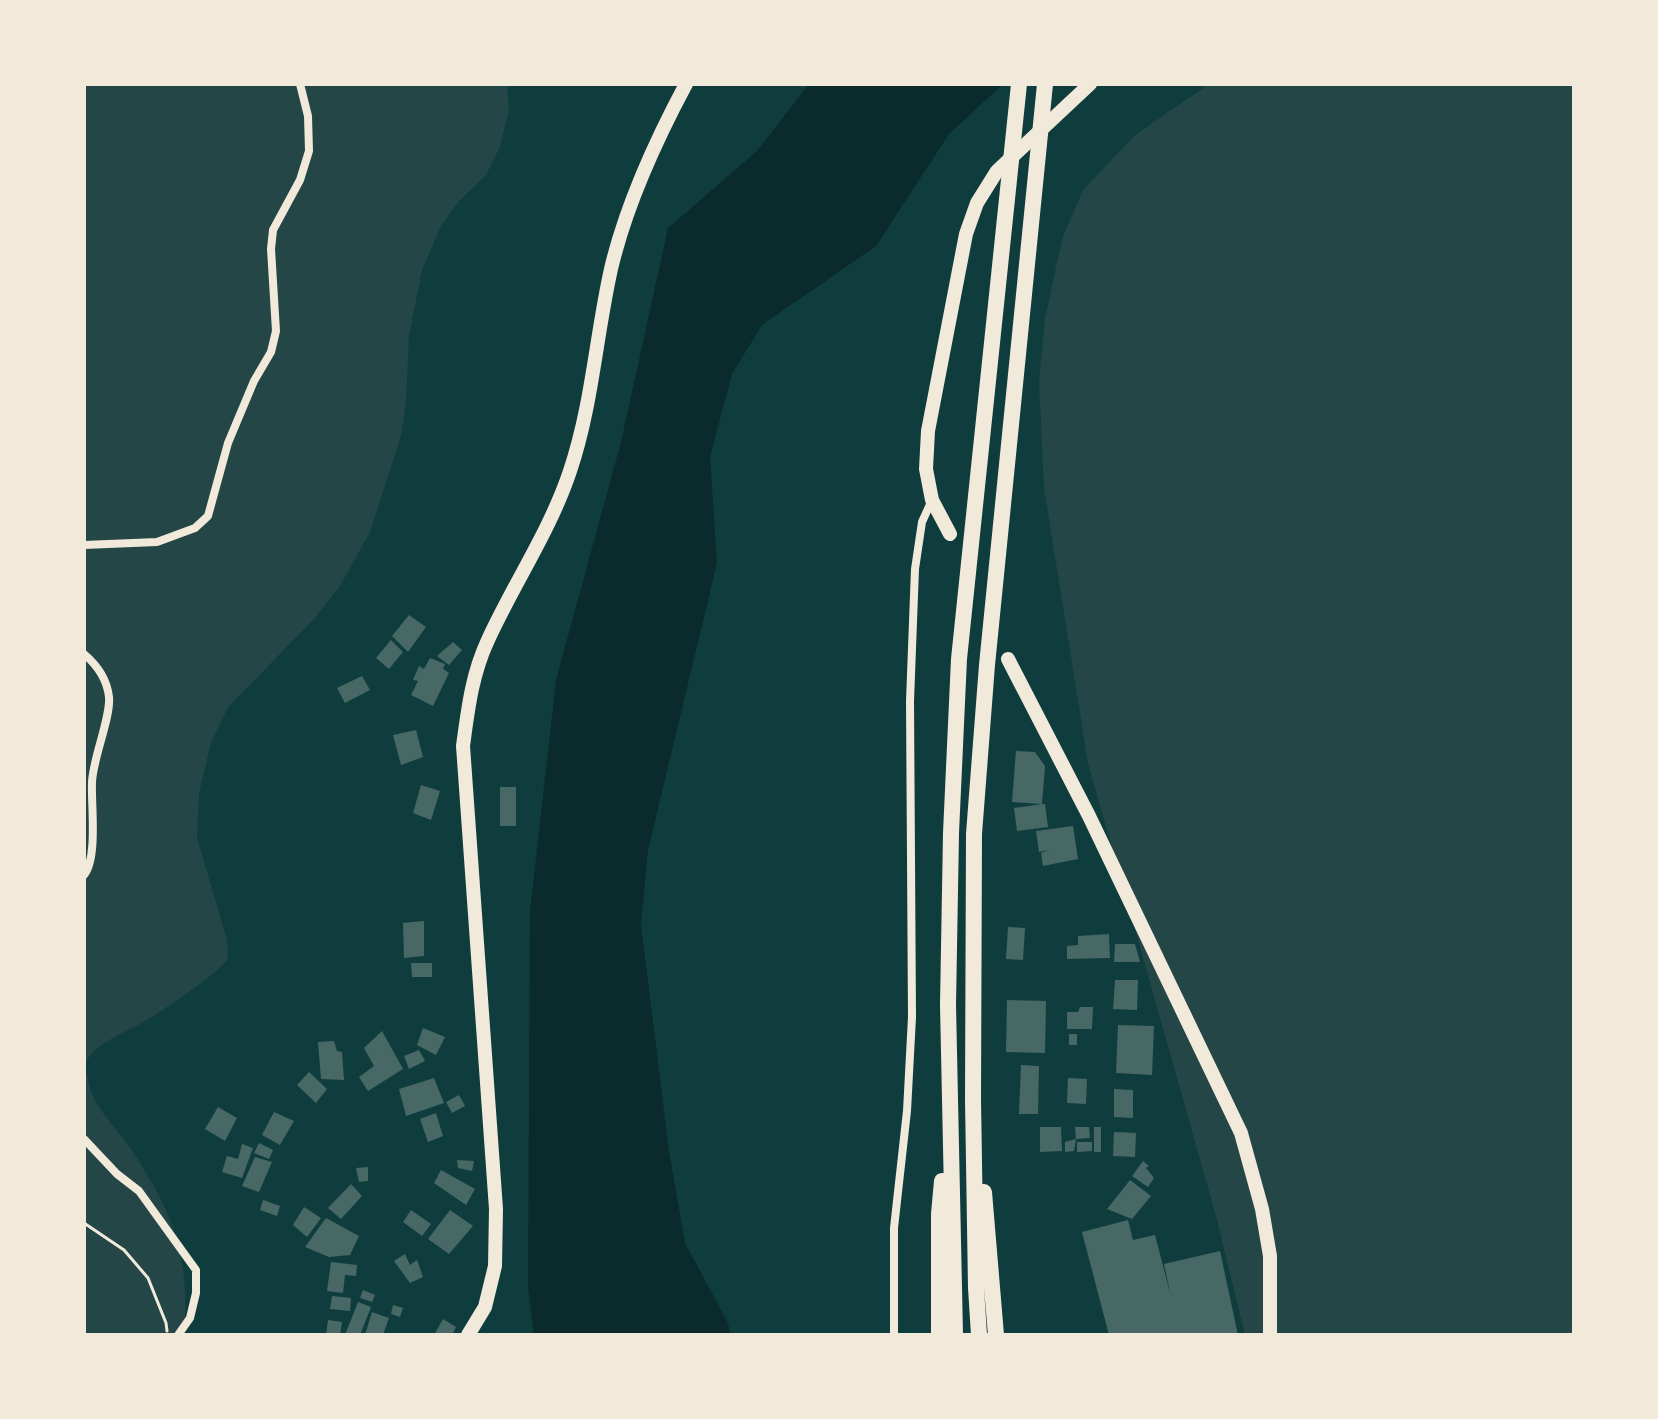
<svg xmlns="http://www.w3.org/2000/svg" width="1658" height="1419" font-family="'PT Sans',sans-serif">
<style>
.green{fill:#244646}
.water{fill:#0a2a2b}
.building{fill:#486865}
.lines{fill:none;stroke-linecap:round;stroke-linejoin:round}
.path{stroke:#f1e9da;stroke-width:3}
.minor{stroke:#f1e9da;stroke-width:8}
.primary{stroke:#f1e9da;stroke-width:14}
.trunk{stroke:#f1e9da;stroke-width:14}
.motorway{stroke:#f1e9da;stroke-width:16}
</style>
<rect width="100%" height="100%" fill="#0f3d3e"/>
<path class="green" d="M84,84H507L509,109L500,147L486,175L459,201L441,226L422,270L409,335L406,401L401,436L370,532L340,586L314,619L228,707L211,743L199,793L197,838L227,940L228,959C213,977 168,1007 147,1020C126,1032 97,1042 85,1063C87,1074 89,1089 94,1099C104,1117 120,1133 131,1149C174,1214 190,1256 184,1335H84Z
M1209,84H1574V1335H1245L1216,1216L1088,763L1044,488L1039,382L1045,319L1062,239L1083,190L1135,135Z"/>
<path class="water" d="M809,84H1003L949,134L876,246L762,325L732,374L710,457L717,563L648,850L641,925L669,1151L685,1243L728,1323L730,1335H534L528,1288L530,911L556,680L621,442L668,228L757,151Z"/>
<path class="building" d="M409,615L426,627L408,652L392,636Z
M391,640L403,652L389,669L376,658Z
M453,642L462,650L449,665L437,656Z
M430,658L445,664L443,669L449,673L433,706L411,695L418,681L413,680L419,666L424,669Z
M362,676L370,690L345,703L337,688Z
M416,730L423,757L401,765L393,735Z
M1016,751L1035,752L1045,766L1042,804H1045L1048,827L1017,831L1014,808L1042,804L1012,802Z
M421,785L440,791L431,820L413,813Z
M500,787H516V826H500Z
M1073,826L1078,859L1043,866L1041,853L1049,850L1039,852L1036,831Z
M424,921V956L404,958L403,923Z
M1008,927L1025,928L1023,960L1006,959Z
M1109,934L1110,958L1067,959V946L1078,945V936Z
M1115,944H1135L1140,962H1114Z
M411,963H432V977H412Z
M1115,980H1138L1137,1010L1113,1009Z
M1007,1000L1046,1001L1045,1053L1006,1052Z
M1080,1007H1093L1092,1029H1067V1012H1078Z
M1118,1025L1154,1026L1152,1075L1116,1073Z
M423,1028L445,1037L436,1055L417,1045Z
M382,1031L403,1069L368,1091L359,1077L374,1066L364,1048Z
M1069,1034H1077V1045H1069Z
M334,1041L337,1051L342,1052L344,1080L321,1079L318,1042Z
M419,1050L425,1061L409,1069L404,1056Z
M1021,1065L1039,1066L1038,1114H1019Z
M309,1072L327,1089L316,1103L297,1085Z
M434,1078L444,1103L406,1116L399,1089Z
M1068,1078L1087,1079L1086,1104L1067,1103Z
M1114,1089L1133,1090V1118L1114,1117Z
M459,1095L465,1106L452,1113L446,1102Z
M218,1107L237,1118L225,1141L205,1129Z
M274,1112L294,1121L280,1145L262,1135Z
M436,1113L443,1136L428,1142L420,1119Z
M1040,1127H1061L1062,1151L1040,1152Z
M1075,1127H1089L1090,1138L1076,1139Z
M1094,1127H1101V1152H1094Z
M1114,1132L1136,1133L1135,1157L1113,1156Z
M1076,1139L1074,1151L1065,1152V1142Z
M1077,1142H1092V1151L1077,1152Z
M259,1143L273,1150L269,1159L254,1153Z
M242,1144L253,1148L242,1178L222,1172L227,1156L238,1159Z
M255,1157L272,1162L259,1192L242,1186Z
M457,1160L474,1161L472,1171L458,1168Z
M1143,1161L1149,1166L1146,1168L1154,1178L1148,1187L1132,1176Z
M368,1167V1181L359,1182L356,1168Z
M441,1170L475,1189L466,1205L434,1183Z
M1130,1180L1151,1196L1132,1219L1107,1209Z
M351,1184L362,1196L341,1219L328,1208Z
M263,1200L280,1206L277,1216L260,1210Z
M304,1207L321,1218L307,1237L293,1225Z
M411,1210L431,1224L422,1236L403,1222Z
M450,1210L473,1226L449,1254L428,1239Z
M326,1218L359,1236L350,1255L329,1257L305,1247Z
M1128,1220L1133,1240L1155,1235L1171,1297L1164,1264L1220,1251L1238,1335H1109L1082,1232Z
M405,1254L410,1265L417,1260L423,1277L410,1283L394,1261Z
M331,1262L357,1265L356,1276L345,1275L343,1293L327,1291Z
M363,1290L375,1295L372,1302L360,1298Z
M332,1296L351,1298L350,1311L330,1309Z
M358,1302L371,1307L360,1335H345Z
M393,1305L403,1308L400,1317L391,1314Z
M372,1312L389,1318L383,1335H365Z
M443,1319L456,1327L452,1335H434Z
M328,1320L342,1322L340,1335H326Z"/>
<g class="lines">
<path class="path" d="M84,1223L124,1250L148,1278L166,1323L167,1331"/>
<path class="minor" d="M84,545L157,542L195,528L208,516L228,443L254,381L271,352L276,331L271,249L273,230L300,180L309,151L308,116L300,84
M84,654C97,665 107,679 109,697C111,717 93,758 92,782C91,805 98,858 84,875
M84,1139L117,1174L139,1191L196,1270V1293L190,1318L178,1335
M894,1335V1228L907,1111L912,1017L910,701L915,569L922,522L932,500"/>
<path class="primary" d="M950,534L932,500L926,469L928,431L966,234L977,203L997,171L1090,84
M1008,659L1089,816L1241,1133L1262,1209L1270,1256V1335"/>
<path class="trunk" d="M468,1335L485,1307L495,1266L496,1209L463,746C468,709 472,674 488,640C514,583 550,531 570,471C592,406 596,336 611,269C626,205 655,142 686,84"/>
<path class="motorway" d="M984,1192L996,1335
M939,1335V1214L942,1181
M955,1335L948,1005L951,833L959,659L1019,84
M979,1335L976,1288L973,1099L974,834L987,665L1045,84"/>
</g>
<rect width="1658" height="1419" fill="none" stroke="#f1e9da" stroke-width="172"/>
</svg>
